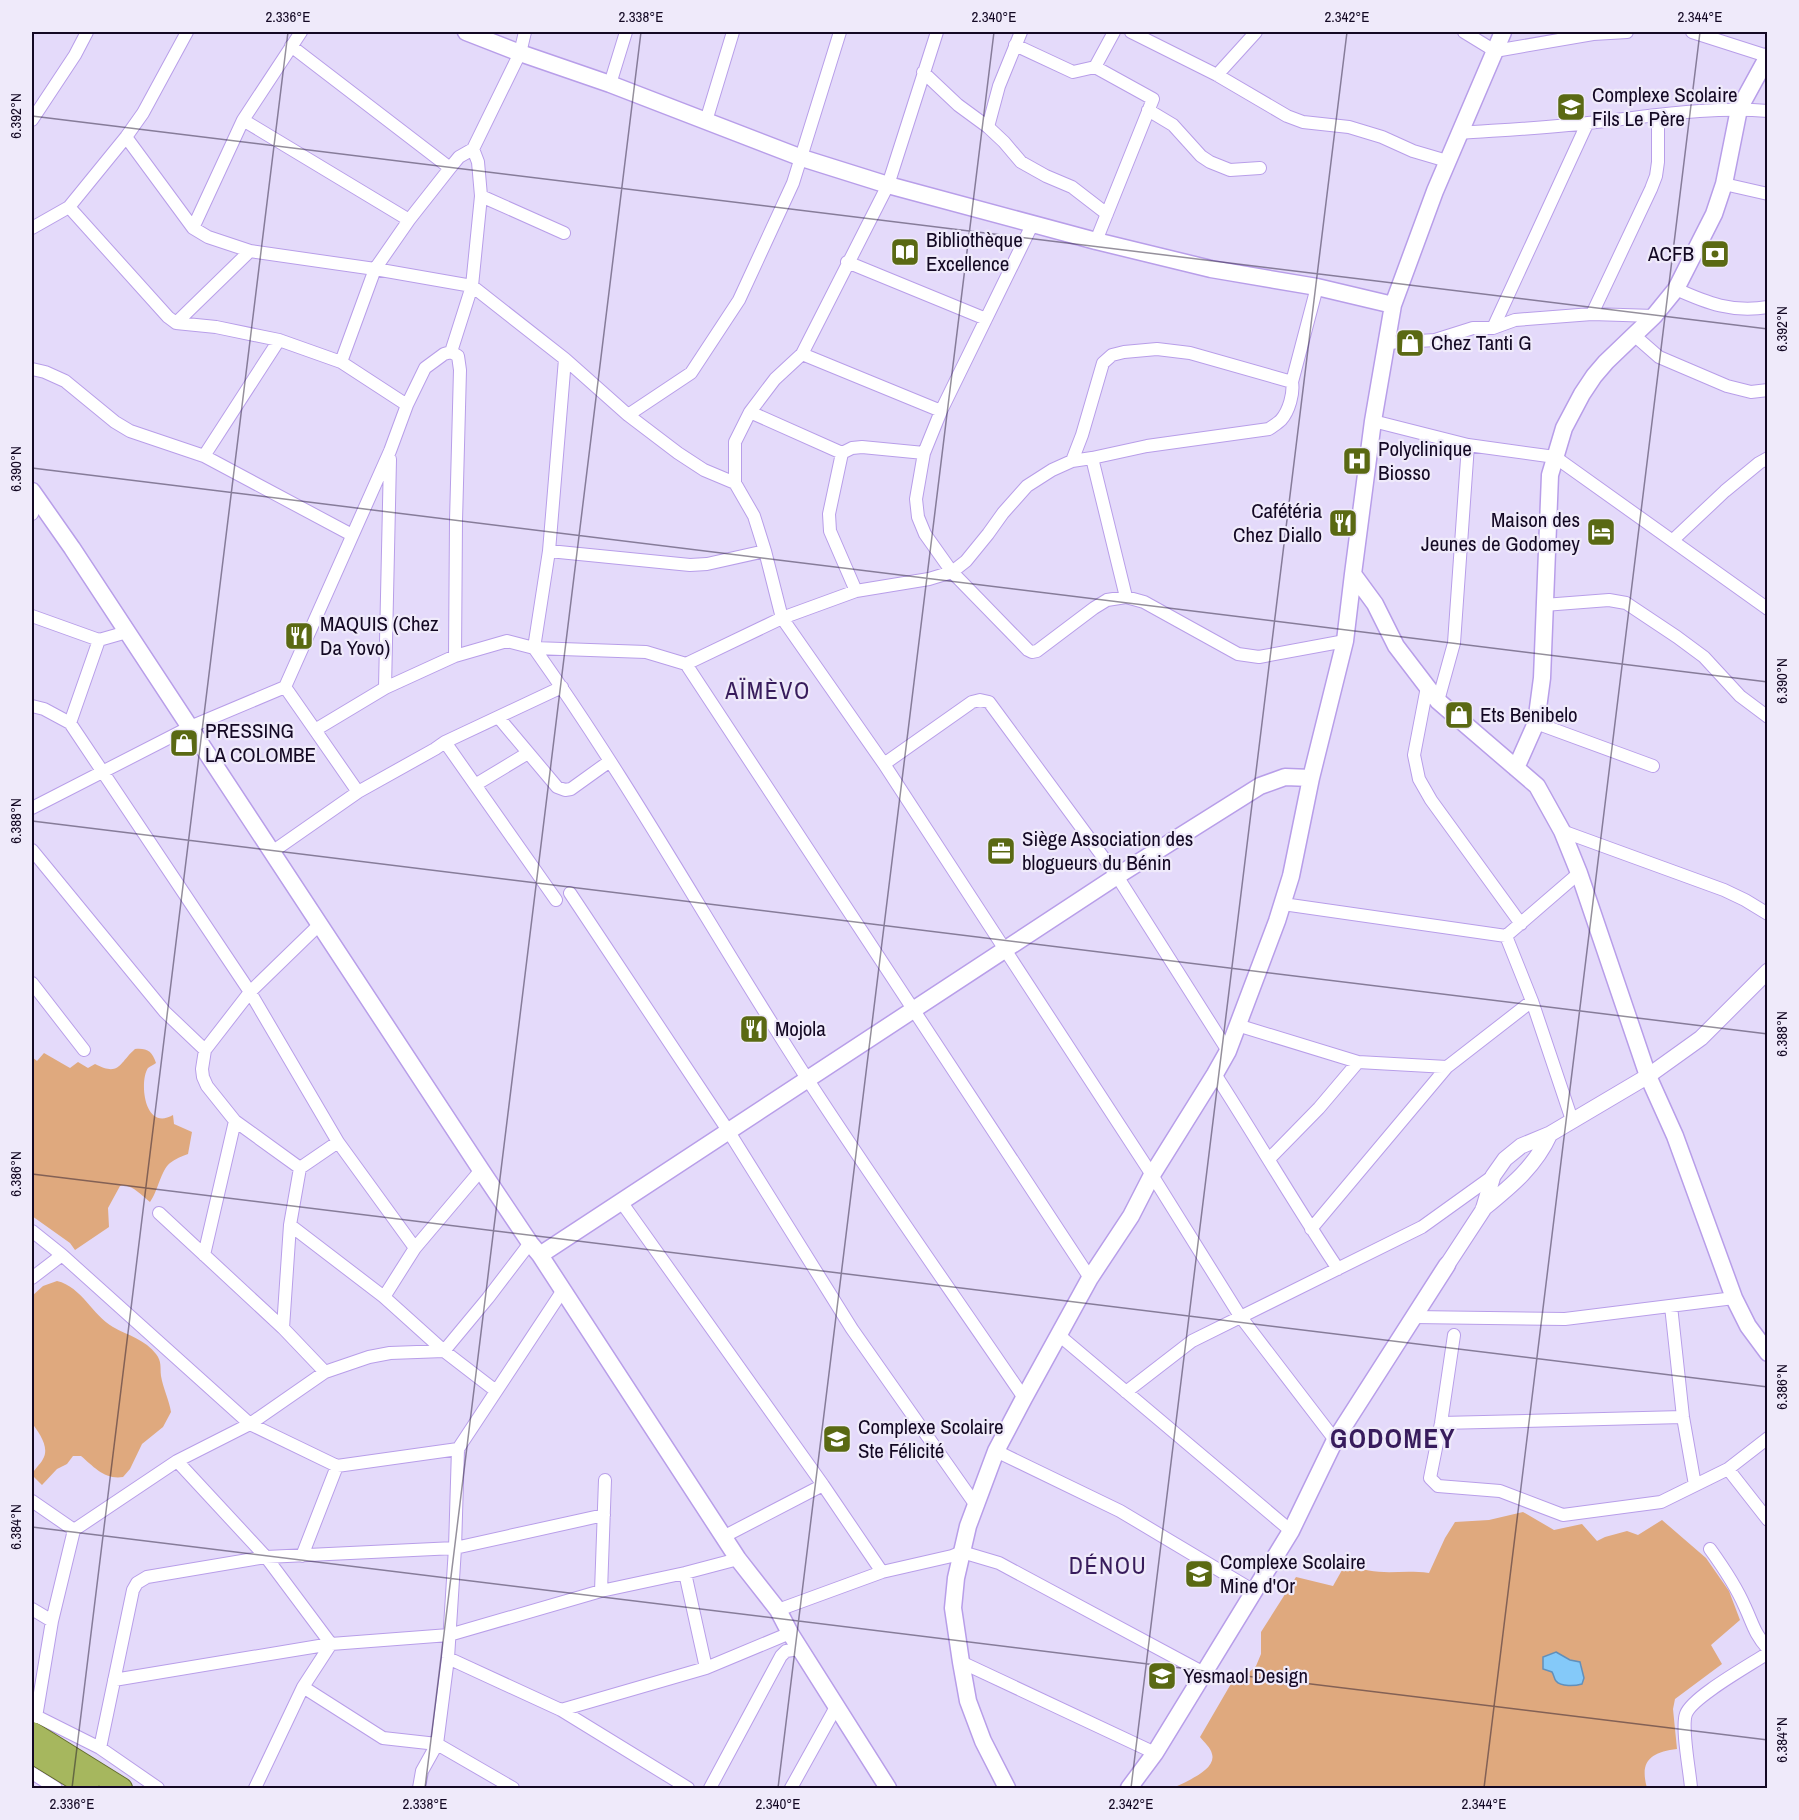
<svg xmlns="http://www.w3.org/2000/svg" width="1799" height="1820" font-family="'Archivo Narrow',sans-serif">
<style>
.green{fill:#dfa97e;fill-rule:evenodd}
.water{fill:#84c9f9;stroke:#628fb9;stroke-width:1.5}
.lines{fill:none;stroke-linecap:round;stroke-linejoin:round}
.minor-casing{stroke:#b89ee9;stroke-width:14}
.tertiary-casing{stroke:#b89ee9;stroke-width:17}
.secondary-casing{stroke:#b89ee9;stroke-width:19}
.trunk-casing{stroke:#646e2f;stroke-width:22}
.minor{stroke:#fff;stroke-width:12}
.tertiary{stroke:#fff;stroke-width:15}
.secondary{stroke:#fff;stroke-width:16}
.trunk{stroke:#a6b75e;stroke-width:20}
.ticks{fill:none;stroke:#130823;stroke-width:1.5;stroke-opacity:0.45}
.labels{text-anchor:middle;stroke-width:4.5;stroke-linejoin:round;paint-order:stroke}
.poi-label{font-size:21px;fill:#130823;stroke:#efeafa;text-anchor:start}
.quarter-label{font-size:24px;letter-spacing:1.5px;fill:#381c5c;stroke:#efeafa}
.district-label{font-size:27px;font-weight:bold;letter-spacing:1.5px;fill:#381c5c;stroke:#efeafa}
.neatline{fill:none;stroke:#130823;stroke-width:2}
.ticks-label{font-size:15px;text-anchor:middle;fill:#130823}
</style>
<rect width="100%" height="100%" fill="#e4dafa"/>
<path class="green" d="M135,1049C147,1048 152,1051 156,1063C154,1065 150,1066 148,1068C139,1081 144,1132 173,1115L174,1124L192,1132L188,1154C182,1156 175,1159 170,1163C161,1170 158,1191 150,1202C141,1195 131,1183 120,1186L108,1208L109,1227L75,1250L70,1243L32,1216V1057L37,1061L44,1053L70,1068L78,1062L88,1068L95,1064C120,1077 119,1063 135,1049Z
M57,1281C82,1287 92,1315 113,1327C127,1335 146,1340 156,1354C162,1362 160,1367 161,1376C163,1388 169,1400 171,1412L163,1427L142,1444L130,1469L123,1477C105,1480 94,1467 81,1456H73L67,1464L57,1469L42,1485L32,1475C34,1469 40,1465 43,1459C50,1447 39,1433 32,1423V1296L43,1286Z
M1523,1512L1554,1530L1582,1524L1597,1541L1605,1537L1627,1531L1638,1535L1662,1520L1706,1558L1729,1591L1740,1620L1711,1645L1722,1664L1675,1699L1673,1709L1677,1749C1652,1752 1639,1760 1647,1788H1173C1185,1782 1217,1770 1212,1754C1211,1748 1204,1742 1200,1737L1232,1682L1245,1676L1256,1666L1261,1654V1632L1296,1577L1333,1586L1346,1563C1377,1578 1397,1569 1429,1573L1445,1538L1455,1522L1489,1520ZM1556,1652L1570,1660L1581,1664L1584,1678L1555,1679L1552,1672L1546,1670L1543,1657Z"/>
<path class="water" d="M1556,1652L1570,1660L1580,1662L1584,1678L1582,1684C1575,1686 1561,1687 1556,1681C1554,1679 1554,1675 1552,1672L1543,1669V1657Z"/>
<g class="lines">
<g class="minor-casing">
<path id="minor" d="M1131,32L1217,75L1287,116L1303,122L1349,127L1382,137L1413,151L1447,161
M1464,32L1495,51L1593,34L1627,32
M1692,32L1767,56
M1015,45L1073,72L1095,67L1153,99L1096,241
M291,46L450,168
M1095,67L1114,32
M923,72L958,105L988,127L1004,142L1021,162L1046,176L1072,187L1107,214
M1217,75L1256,32
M610,84L626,32
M1148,110L1173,125L1201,156L1210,162L1230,170L1260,168
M32,120L75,55L87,32
M243,120L409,220
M706,121L733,32
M988,127L999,86L1021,32
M1459,133C1502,130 1546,128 1588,123C1648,117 1708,106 1768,111
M126,137L193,228L208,237L250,251L375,269L472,286L565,359L628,415L678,453L704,470L735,483L754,516L765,551L782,618L884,764L1152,1175L1240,1316L1335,1440
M1724,184L1768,194
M481,196L564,233
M69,207L168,317L176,323L216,327L279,340L341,362L407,405
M1033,223L941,411L924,453L916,499L918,517L925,534L952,572L1028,650L1032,652L1037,651L1094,608L1107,600L1126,597L1144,602L1238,654L1259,657L1345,641
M32,228L69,207L126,137L143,113L187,32
M193,228L243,120L301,32
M847,262L986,319
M1676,289C1707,303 1732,313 1768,307
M1592,314L1651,189L1656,176L1658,162V115
M176,323L250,251
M1493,328L1587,124
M1635,336L1659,357L1727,386L1751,392L1768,390
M1387,343L1435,340L1473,328H1493L1515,320L1592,314L1654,316
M451,352L472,286L481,196L478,162L473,149L520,53L525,32
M451,352L458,356L460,370L456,521L455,656
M802,354L941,411
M565,359L549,551L534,648C633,787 715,937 808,1080C878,1188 952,1292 1024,1398
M341,362L375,269L409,220L450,168L459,157L473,149
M32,369L45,372L65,381L115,422L130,431L204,456L352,535
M750,412L842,453L852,448L862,447L924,453
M628,415L691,373L739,300L793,183L840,32
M1373,421L1468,445L1555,457L1768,609
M842,453L829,514L830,531L856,591
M204,456L279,340
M1092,458L1126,597
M1072,461L1082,435L1103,363L1112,355L1124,352L1157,349L1190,353L1292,382
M735,483V442L750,412L775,379L802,354L888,185L937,32
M32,514L38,501
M1673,540L1725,491L1759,463L1768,458
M549,551L690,565L707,564L765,551
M1544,605L1609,600L1626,603L1677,637L1704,657L1740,696L1768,717
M32,616L99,640L127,632
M686,664L1090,1278
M285,687L315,730L385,688L455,656L507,641L534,648L646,652L686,664L782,618L856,591L929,579L952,572L966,561L988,534L1003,513L1027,486L1052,470L1072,461L1092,458L1147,446L1269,429C1273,426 1278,423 1281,420C1289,411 1294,393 1292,382L1317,287
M1427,687L1414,755L1419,779L1431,800L1521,924
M385,688L390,459
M1438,701L1454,643L1468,445
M32,706L44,709L70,723L250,992L338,1142L415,1248
M499,718L557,787L565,790L571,789L610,761
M70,723L99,640
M1536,723L1653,766
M315,730L358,792
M445,742L556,900
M884,764L972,702L980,700L989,702L1117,876L1228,1051
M475,785L528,753
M32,808L190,727L285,687L390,451L407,405L425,368L444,354L451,352
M1562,831L1724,890L1745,900L1768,914
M32,850L165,1012L205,1050
M272,852L358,792L435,749L445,742L562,687
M570,893L729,1132L852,1329L975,1504
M1283,904L1506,936L1579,873
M1506,936L1532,1001L1572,1120
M32,983L84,1050
M1237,1025L1358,1062L1447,1067
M1215,1074C1257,1139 1295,1205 1338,1269
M1269,1159L1319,1108L1358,1062
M300,1168L235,1121L207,1086L203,1077L202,1069L205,1050L250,992L320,924
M622,1203L823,1485L882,1572
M159,1213L283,1328L325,1372
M290,1225L384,1297L444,1351L496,1391
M1311,1229L1447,1067L1532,1001
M32,1231L62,1255L250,1424L337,1466L458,1449
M204,1255L235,1121
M32,1278L62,1255
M384,1297L415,1248L481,1170
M1671,1306L1683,1417L1695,1485
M1413,1317L1565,1319L1734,1298
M283,1328L290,1225L300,1168L338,1142
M1454,1335L1441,1423L1430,1478L1438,1486L1500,1491L1563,1515L1661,1502L1728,1469L1768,1438
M1060,1336L1291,1531
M1126,1392L1192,1341L1422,1227L1493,1176
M1441,1423L1683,1417
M996,1451L1120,1511L1254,1591
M177,1461L266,1557L331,1644
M1728,1469L1768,1520
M32,1501L74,1530
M723,1537L823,1485
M1710,1549C1723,1567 1736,1586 1745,1607C1753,1624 1754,1633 1768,1649
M302,1556L337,1466
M685,1573L706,1668
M601,1591L605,1480
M32,1609L52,1621
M778,1610L882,1572L952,1556L962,1552L999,1563L1204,1673
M448,1658L561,1710L688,1788
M961,1662L1155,1753
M114,1680L331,1644L449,1635L601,1591L685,1573L738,1559
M303,1687L383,1738L437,1744L513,1788
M561,1710L706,1668L790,1633
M32,1714L100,1748L158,1788
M36,1717L52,1621L74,1530L177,1461L250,1424L325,1372L369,1357L390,1353L444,1351L488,1298L530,1243
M100,1748L133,1590L137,1583L147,1577L266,1557L455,1548L604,1515
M32,1773L56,1788
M255,1788L303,1687L331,1644
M419,1788L422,1771L437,1744L448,1658L455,1548L458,1449L563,1290
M710,1788L781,1656L786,1651L800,1649
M791,1788L836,1707
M1691,1788C1690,1772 1681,1728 1686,1714C1692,1697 1750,1665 1768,1653"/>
</g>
<g class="tertiary-casing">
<path id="tertiary" d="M1483,1209C1511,1186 1535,1167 1550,1134
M1447,1265L1483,1210L1493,1176L1505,1159L1521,1146L1550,1134L1648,1076L1701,1038L1768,971"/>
</g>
<g class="secondary-casing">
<path id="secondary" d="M466,32L520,53L610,84L802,158L888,185L1096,241L1211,269L1317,287L1393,305
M1503,32L1435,191L1393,305L1373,421L1353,574L1375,604L1396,646L1438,701L1537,786L1562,831L1579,873L1648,1076L1675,1136L1734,1298L1748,1326L1768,1353
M32,491L72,548L481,1170L530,1243L540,1255L738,1559L778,1610L790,1633L888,1788
M1516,768L1536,723L1542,678L1550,475L1564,428L1582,394L1594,376L1606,362L1654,316L1676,289L1714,214L1724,184L1739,109L1768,56
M540,1255L1117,876L1260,786L1285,777L1311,778
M1007,1788L983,1741L968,1701L961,1662L953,1608L956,1578L968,1526L996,1451L1024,1398L1090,1278L1131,1216L1152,1175L1215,1074L1228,1051L1277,921L1291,876L1311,778L1345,641L1353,574
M1129,1788L1155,1753L1291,1531L1335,1440L1447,1265"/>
</g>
<g class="trunk-casing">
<path id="trunk" d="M32,1732L122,1788
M32,1753L89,1788"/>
</g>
<use href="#minor" class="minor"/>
<use href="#tertiary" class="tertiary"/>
<use href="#secondary" class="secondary"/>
<use href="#trunk" class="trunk"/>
</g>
<path class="ticks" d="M32,116L1768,329M32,468L1768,682M32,821L1768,1034M32,1174L1768,1387M32,1527L1768,1740M72,1788L288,32M425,1788L641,32M778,1788L994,32M1131,1788L1347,32M1484,1788L1700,32"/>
<defs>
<g id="school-square" transform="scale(1.5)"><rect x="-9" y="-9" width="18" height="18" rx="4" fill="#5a6913" stroke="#efeafa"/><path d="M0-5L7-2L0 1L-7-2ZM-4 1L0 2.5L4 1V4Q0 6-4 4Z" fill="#fff"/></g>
<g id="library-square" transform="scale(1.5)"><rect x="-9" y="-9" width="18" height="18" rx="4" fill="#5a6913" stroke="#efeafa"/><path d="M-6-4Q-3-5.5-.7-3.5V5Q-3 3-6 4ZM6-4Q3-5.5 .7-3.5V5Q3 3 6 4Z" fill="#fff"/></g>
<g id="bank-square" transform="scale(1.5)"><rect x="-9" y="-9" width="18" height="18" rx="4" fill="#5a6913" stroke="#efeafa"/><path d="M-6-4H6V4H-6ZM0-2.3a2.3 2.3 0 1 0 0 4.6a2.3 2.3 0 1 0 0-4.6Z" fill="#fff"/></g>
<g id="shop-square" transform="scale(1.5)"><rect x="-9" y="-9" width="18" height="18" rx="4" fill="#5a6913" stroke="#efeafa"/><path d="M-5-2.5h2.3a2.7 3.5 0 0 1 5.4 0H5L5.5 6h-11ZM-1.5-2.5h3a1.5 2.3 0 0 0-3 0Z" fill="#fff"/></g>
<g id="hospital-square" transform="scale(1.5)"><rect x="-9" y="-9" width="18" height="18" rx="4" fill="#5a6913" stroke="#efeafa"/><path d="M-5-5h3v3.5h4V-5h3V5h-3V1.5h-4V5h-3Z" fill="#fff"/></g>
<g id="restaurant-square" transform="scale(1.5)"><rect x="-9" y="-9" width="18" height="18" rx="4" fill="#5a6913" stroke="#efeafa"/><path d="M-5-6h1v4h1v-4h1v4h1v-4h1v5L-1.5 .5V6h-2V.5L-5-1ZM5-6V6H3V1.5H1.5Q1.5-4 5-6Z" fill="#fff"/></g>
<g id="hotel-square" transform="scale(1.5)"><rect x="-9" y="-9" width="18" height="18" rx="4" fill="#5a6913" stroke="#efeafa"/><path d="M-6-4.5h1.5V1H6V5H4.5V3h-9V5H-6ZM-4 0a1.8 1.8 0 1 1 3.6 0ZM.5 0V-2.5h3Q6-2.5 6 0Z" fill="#fff"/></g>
<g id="office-square" transform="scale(1.5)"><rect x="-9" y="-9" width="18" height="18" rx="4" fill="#5a6913" stroke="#efeafa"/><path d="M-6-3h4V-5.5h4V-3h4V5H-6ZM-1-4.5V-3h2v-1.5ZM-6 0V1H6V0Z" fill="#fff"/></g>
<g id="university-square" transform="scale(1.5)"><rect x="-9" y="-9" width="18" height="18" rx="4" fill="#5a6913" stroke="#efeafa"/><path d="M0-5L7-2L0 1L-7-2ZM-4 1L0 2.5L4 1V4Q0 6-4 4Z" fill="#fff"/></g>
</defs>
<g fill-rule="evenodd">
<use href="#school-square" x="1571" y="107"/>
<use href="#library-square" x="905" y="252"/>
<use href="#bank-square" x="1715" y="254"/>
<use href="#shop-square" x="1410" y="343"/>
<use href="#hospital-square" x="1357" y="461"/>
<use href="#restaurant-square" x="1343" y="523"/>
<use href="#hotel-square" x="1601" y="532"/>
<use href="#restaurant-square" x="299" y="636"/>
<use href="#shop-square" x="1459" y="715"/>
<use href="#shop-square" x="184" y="743"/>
<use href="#office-square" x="1001" y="851"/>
<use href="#restaurant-square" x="754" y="1029"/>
<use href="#school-square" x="837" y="1439"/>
<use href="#school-square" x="1199" y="1574"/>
<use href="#university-square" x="1162" y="1676"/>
</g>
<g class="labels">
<g class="poi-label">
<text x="1592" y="102">Complexe Scolaire<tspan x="1592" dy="24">Fils Le Père</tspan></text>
<text x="926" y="247">Bibliothèque<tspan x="926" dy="24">Excellence</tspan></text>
<text x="1694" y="261" text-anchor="end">ACFB</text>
<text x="1431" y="350">Chez Tanti G</text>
<text x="1378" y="456">Polyclinique<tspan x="1378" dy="24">Biosso</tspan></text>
<text x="1322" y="518" text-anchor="end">Cafétéria<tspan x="1322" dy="24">Chez Diallo</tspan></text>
<text x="1580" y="527" text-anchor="end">Maison des<tspan x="1580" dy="24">Jeunes de Godomey</tspan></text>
<text x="320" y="631">MAQUIS (Chez<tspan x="320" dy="24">Da Yovo)</tspan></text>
<text x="1480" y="722">Ets Benibelo</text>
<text x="205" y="738">PRESSING<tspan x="205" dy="24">LA COLOMBE</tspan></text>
<text x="1022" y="846">Siège Association des<tspan x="1022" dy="24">blogueurs du Bénin</tspan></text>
<text x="775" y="1036">Mojola</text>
<text x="858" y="1434">Complexe Scolaire<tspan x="858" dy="24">Ste Félicité</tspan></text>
<text x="1220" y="1569">Complexe Scolaire<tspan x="1220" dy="24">Mine d'Or</tspan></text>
<text x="1183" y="1683">Yesmaol Design</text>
</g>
<g class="quarter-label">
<text x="768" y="699">AÏMÈVO</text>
<text x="1108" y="1574">DÉNOU</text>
</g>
<g class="district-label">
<text x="1393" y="1448">GODOMEY</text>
</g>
</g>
<rect width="1799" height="1820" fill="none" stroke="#efeafa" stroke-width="66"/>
<rect x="33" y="33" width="1733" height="1754" class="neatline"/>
<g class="ticks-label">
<text x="288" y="22">2.336°E</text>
<text x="641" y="22">2.338°E</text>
<text x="994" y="22">2.340°E</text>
<text x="1347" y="22">2.342°E</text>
<text x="1700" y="22">2.344°E</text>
<text transform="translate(16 116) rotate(-90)" y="5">6.392°N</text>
<text transform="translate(1782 329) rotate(-90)" y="5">6.392°N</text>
<text transform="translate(16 469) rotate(-90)" y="5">6.390°N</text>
<text transform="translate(1782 681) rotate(-90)" y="5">6.390°N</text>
<text transform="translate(16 821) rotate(-90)" y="5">6.388°N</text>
<text transform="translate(1782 1034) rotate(-90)" y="5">6.388°N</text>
<text transform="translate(16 1174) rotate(-90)" y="5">6.386°N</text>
<text transform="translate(1782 1387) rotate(-90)" y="5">6.386°N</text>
<text transform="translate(16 1527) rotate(-90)" y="5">6.384°N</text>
<text transform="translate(1782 1740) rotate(-90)" y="5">6.384°N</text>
<text x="72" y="1809">2.336°E</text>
<text x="425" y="1809">2.338°E</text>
<text x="778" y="1809">2.340°E</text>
<text x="1131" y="1809">2.342°E</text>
<text x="1484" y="1809">2.344°E</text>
</g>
</svg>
